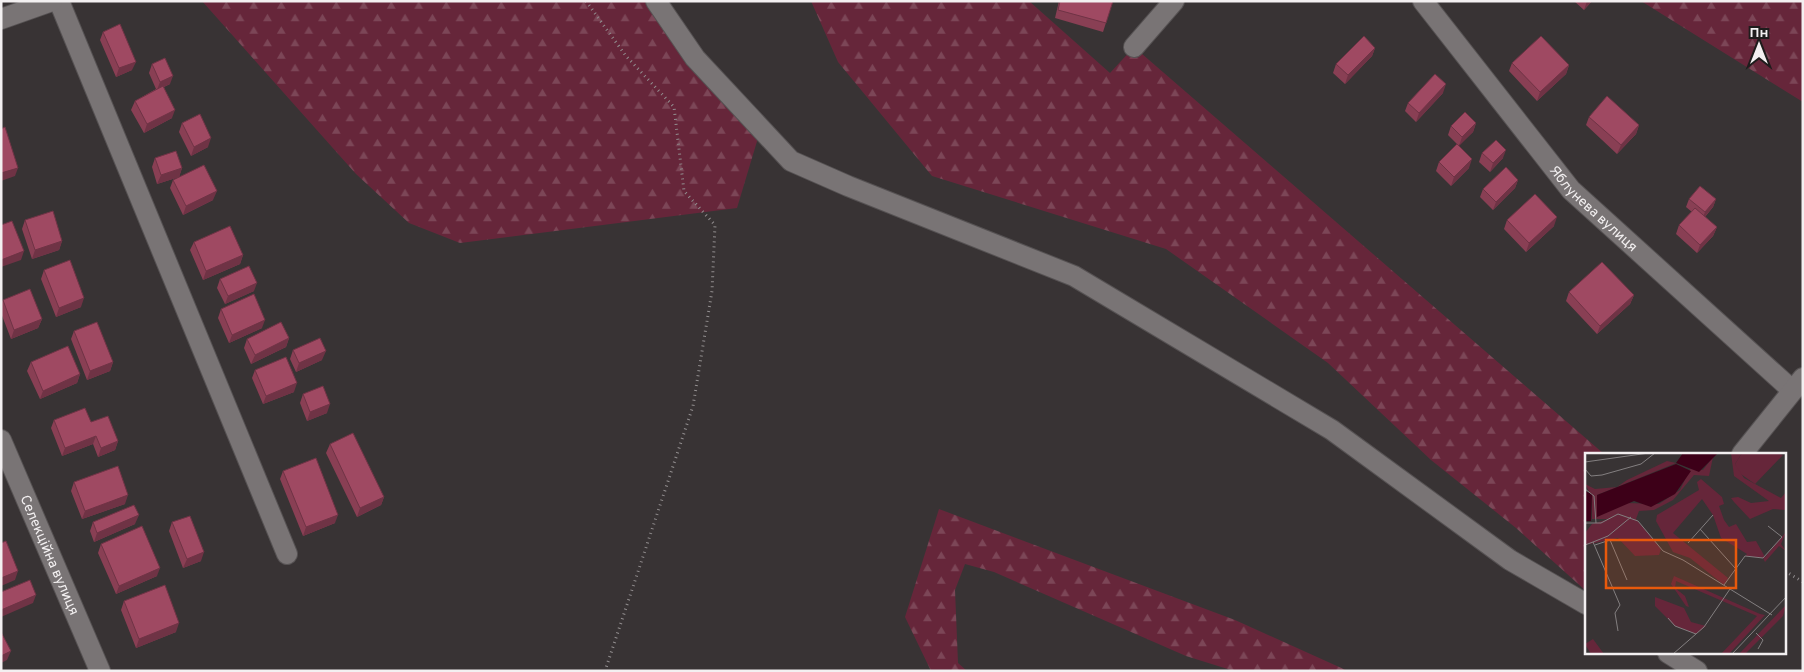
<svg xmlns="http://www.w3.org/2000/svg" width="1804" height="672" font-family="Overpass,sans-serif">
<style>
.forest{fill:url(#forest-firs)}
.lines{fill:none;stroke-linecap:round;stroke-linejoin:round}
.street-casing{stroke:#565253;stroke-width:22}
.path{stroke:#928e8f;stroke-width:3;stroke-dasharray:1 4;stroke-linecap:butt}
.street{stroke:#797475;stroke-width:20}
.wall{fill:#893f54}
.shaded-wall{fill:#6f3345}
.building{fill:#9f4962;stroke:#6f3345}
.labels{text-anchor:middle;stroke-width:4;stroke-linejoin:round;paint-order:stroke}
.street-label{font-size:14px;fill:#f3f0f1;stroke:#1e1c1c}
.inset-road{fill:none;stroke:#837f80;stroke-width:1}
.view{fill:#e8590c;fill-opacity:0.15;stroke:#e8590c;stroke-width:2.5}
.inset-edge{fill:none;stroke:#f3f0f1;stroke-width:2.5}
</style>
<defs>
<pattern id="forest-firs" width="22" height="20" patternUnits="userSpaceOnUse" patternTransform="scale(1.25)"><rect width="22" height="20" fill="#66263a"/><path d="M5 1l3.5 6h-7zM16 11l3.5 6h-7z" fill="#7c4657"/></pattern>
</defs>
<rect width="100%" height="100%" fill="#383334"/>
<path class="forest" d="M202,1H664L761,128L737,208L460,243L409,223L356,174Z
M811,1H1029L1110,73L1134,47L1604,454H1586V591L1516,528L1431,460L1328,363L1166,249L932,176L838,62Z
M1641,1H1803V102Z
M939,509L1235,620L1348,671H1234L1186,656L994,572L965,564L955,590L958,663L967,671H931L905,617Z"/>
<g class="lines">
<g class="street-casing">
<g id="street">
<path d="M59,1L287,554"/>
<path d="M656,1L695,58L791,161L848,186L1074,276L1332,430L1510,560L1586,604"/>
<path id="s1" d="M1423,1L1571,190L1792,390"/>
<path d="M1,19L52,1"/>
<path d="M1134,47L1174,1"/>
<path id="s2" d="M1,440L100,671"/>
<path d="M1742,454L1803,378"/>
<path d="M1668,653L1697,671"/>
</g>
</g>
<path class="path" d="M586,1L626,56L674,107L684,191L715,225L712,291L693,406L605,671
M1785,571L1803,582"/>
<use href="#street" class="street"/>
</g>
<path class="wall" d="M1059,1H1113L1103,32L1055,18Z
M1574,1H1592L1584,10Z
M103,32L132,70L116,77L100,40Z
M1375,48L1372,56L1345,84L1333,73L1336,64Z
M1512,63L1569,65L1566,74L1537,101L1509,71Z
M152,64L170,84L164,87L172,118L144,133L131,110L135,101L156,89L149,73Z
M1443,93L1416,122L1405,111L1408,103Z
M1589,117L1639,125L1636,134L1617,154L1586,125Z
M182,123L208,147L191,156L179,132Z
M1476,123L1473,132L1459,145L1469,168L1451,186L1436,171L1439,162L1457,144L1448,135L1451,126Z
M1482,153L1503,158L1490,172L1479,162Z
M155,158L182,168L179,177L157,184L152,167Z
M173,180L213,200L183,215L170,188Z
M1518,180L1515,188L1493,210L1480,197L1483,189Z
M1689,199H1716L1713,207L1705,217L1717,227L1713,236L1697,253L1676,234L1679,225L1692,212L1686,207Z
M25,220L62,241L59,250L32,259L22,229Z
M1507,220L1554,226L1526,252L1504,229Z
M194,242L243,255L240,264L203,280L190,250Z
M44,270L81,307L56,317L41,279Z
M220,279L254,291L225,304L217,288Z
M1569,292L1634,295L1630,304L1597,334L1566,301Z
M3,300L42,319L38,328L11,339L1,313V303Z
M221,309L262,328L229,343L218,318Z
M74,331L113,362L110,371L87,380L71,339Z
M289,338L286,347L251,364L244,348L247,339Z
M293,350L322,360L296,372L290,359Z
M31,362L80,374L77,383L40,399L27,371Z
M255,370L294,392L263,404L252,378Z
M303,394L327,413L307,421L300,403Z
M54,420L91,422L118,441L115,450L98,457L93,444L62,456L51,428Z
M330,444L384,497L381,505L357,517L326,453Z
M283,471L335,523L303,536L280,479Z
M74,482L125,504L82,519L71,491Z
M93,522L135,524L94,542L90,531Z
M172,522L201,561L183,568L169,531Z
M101,544L157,576L116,594L98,553Z
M124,601L176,632L136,648L121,610Z"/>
<path class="shaded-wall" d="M1587,1H1592L1584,10Z
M1375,48L1372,56L1345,84L1348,75Z
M136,62L132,70L116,77L119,68Z
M1569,65L1566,74L1537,101L1540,92Z
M173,76L170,84L157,90L160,82Z
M1446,84L1443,93L1416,122L1419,113Z
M175,110L172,118L144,133L147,124Z
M1476,123L1473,132L1459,146L1462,137Z
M1639,125L1636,134L1617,154L1621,145Z
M211,138L208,147L191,156L194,147Z
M1506,150L1503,158L1490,172L1493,163Z
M1472,159L1469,168L1451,186L1454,177Z
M18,168L15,176L1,181V173Z
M182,168L179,177L157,184L161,175Z
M1518,180L1515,188L1493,210L1496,202Z
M217,191L213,200L183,215L186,206Z
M1716,199L1713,207L1702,220L1705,212Z
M1557,217L1554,226L1526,252L1529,243Z
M1717,227L1713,236L1697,253L1700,245Z
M62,241L59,250L32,259L35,250Z
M24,251L21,260L1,267V260Z
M243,255L240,264L203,280L206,271Z
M257,283L254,291L225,304L228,296Z
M1634,295L1630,304L1597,334L1600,326Z
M84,298L81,307L56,317L59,308Z
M42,319L38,328L11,339L14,330Z
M265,320L262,328L229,343L232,335Z
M289,338L286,347L251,364L255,355Z
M326,351L322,360L296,372L299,363Z
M113,362L110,371L87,380L90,371Z
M80,374L77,383L40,399L43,391Z
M297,383L294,392L263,404L266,396Z
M330,404L327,413L307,421L310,412Z
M96,436L93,444L62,456L65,448Z
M118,441L115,450L98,457L101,448Z
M128,495L125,504L82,519L85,511Z
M384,497L381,505L357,517L360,508Z
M139,515L135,524L94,542L97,533Z
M338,515L335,523L303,536L306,527Z
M204,552L201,561L183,568L187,559Z
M160,568L157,576L116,594L119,586Z
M18,571L15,580L1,586V578Z
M36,595L33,603L1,617V610Z
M179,623L176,632L136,648L139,639Z
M11,651L7,660L1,663V656Z"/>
<path class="building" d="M1060,1H1113L1106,23L1058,10Z
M120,24L136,62L119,68L103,32Z
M1364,36L1375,48L1348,75L1336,64Z
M1541,36L1569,65L1540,92L1512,63Z
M165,58L173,76L160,82L152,64Z
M1435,74L1446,84L1419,113L1408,103Z
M163,86L175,110L147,124L135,101Z
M1607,96L1639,125L1621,145L1589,117Z
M1465,112L1476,123L1462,137L1451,126Z
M200,114L211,138L194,147L182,123Z
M5,127L18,168L1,173V129Z
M1496,140L1506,150L1493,163L1482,153Z
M1457,144L1472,159L1454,177L1439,162Z
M176,151L182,168L161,175L155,158Z
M204,165L217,191L186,206L173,180Z
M1506,167L1518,180L1496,202L1483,189Z
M1700,186L1716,199L1705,212L1689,199Z
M1535,194L1557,217L1529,243L1507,220Z
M1695,208L1717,227L1700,245L1679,225Z
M53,211L62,241L35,250L25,220Z
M12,221L24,251L1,260V225Z
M230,226L243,255L206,271L194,242Z
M70,260L84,298L59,308L44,270Z
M1602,262L1634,295L1600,326L1569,292Z
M249,266L257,283L228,296L220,279Z
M30,289L42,319L14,330L3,300Z
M254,294L265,320L232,335L221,309Z
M97,322L113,362L90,371L74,331Z
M281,322L289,338L255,355L247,339Z
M320,338L326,351L299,363L293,350Z
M68,346L80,374L43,391L31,362Z
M286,357L297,383L266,396L255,370Z
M323,386L330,404L310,412L303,394Z
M85,408L91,422L108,416L118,441L101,448L96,436L65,448L54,420Z
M353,433L384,497L360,508L330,444Z
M316,458L338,515L306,527L283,471Z
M118,466L128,495L85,511L74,482Z
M134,505L139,515L97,533L93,522Z
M190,516L204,552L187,559L172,522Z
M142,526L160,568L119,586L101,544Z
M6,541L18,571L1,578V543Z
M30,580L36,595L1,610V592Z
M165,585L179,623L139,639L124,601Z
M1,632L11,651L1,656Z"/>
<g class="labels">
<g class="street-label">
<text dy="5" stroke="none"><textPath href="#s1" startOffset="269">Яблунева вулиця</textPath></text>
<text dy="5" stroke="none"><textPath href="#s2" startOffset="125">Селекційна вулиця</textPath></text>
</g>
</g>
<g transform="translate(1585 453)">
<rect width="201" height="201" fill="#383334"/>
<path d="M157,0H192L198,2L170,31L153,19L150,11ZM82,8L91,10L32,34L42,27ZM8,186L19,201H6L0,191Z" fill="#66263a"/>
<path d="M146,0H157L150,11L159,25L196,45L201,39V57L188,56L165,66L149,49L146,45L153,44L166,50L184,48L149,23ZM128,4L124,23L109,22L88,47L69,57L54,58L51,66L76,96L74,102L50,103L33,85L0,92V80L7,71L24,66H7V44L0,31L10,36L32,34L12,42V63L41,50L74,51L95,37L105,16L118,17ZM116,26L137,44L139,51L134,53L139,67L144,74L151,71L162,89L171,88L180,104L201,79L196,91L201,98L194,93L180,109L178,105L160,103L162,101L136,85L128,62L117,46L88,80L143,125L139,132L105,105L88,99L71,68L72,62L114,37L112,29ZM89,123L175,161L180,162L144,201H136L172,163L91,128L90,135L100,143L104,154L101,153L86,131ZM70,144L99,155L106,169L121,173L111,181L90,173L70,153ZM201,152L198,163L160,201H154Z" fill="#66263a"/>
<path d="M98,0H133L114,19L91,10ZM91,11L106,18L90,41L66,54L49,48L12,64V42ZM0,38L7,41L6,68H0Z" fill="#3d0018"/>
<path class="inset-road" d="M0,9L64,0M0,16L6,23L17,22L56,11L70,0M0,36L9,43L11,70M0,70H16L33,61L53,68L78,98L98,107L187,162M115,76L150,115M8,89L23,83L46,64M103,90L128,62M0,92L8,89L35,152L30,160L33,178M10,92L25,87L42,127M139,132L160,103L178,105L197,84L183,73M83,165L90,173L111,181M171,180L178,187L173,196M88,201L119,174L145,136M147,201L202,143"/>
<path class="view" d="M21,87H151V135H21Z"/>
<rect width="201" height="201" class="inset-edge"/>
</g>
<rect width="1804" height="672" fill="none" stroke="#f3f0f1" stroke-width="5"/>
<g transform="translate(1759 45)" stroke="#1e1c1c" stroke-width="4" paint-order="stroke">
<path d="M0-4L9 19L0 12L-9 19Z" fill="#f3f0f1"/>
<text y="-8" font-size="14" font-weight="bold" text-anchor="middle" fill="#f3f0f1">Пн</text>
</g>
</svg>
